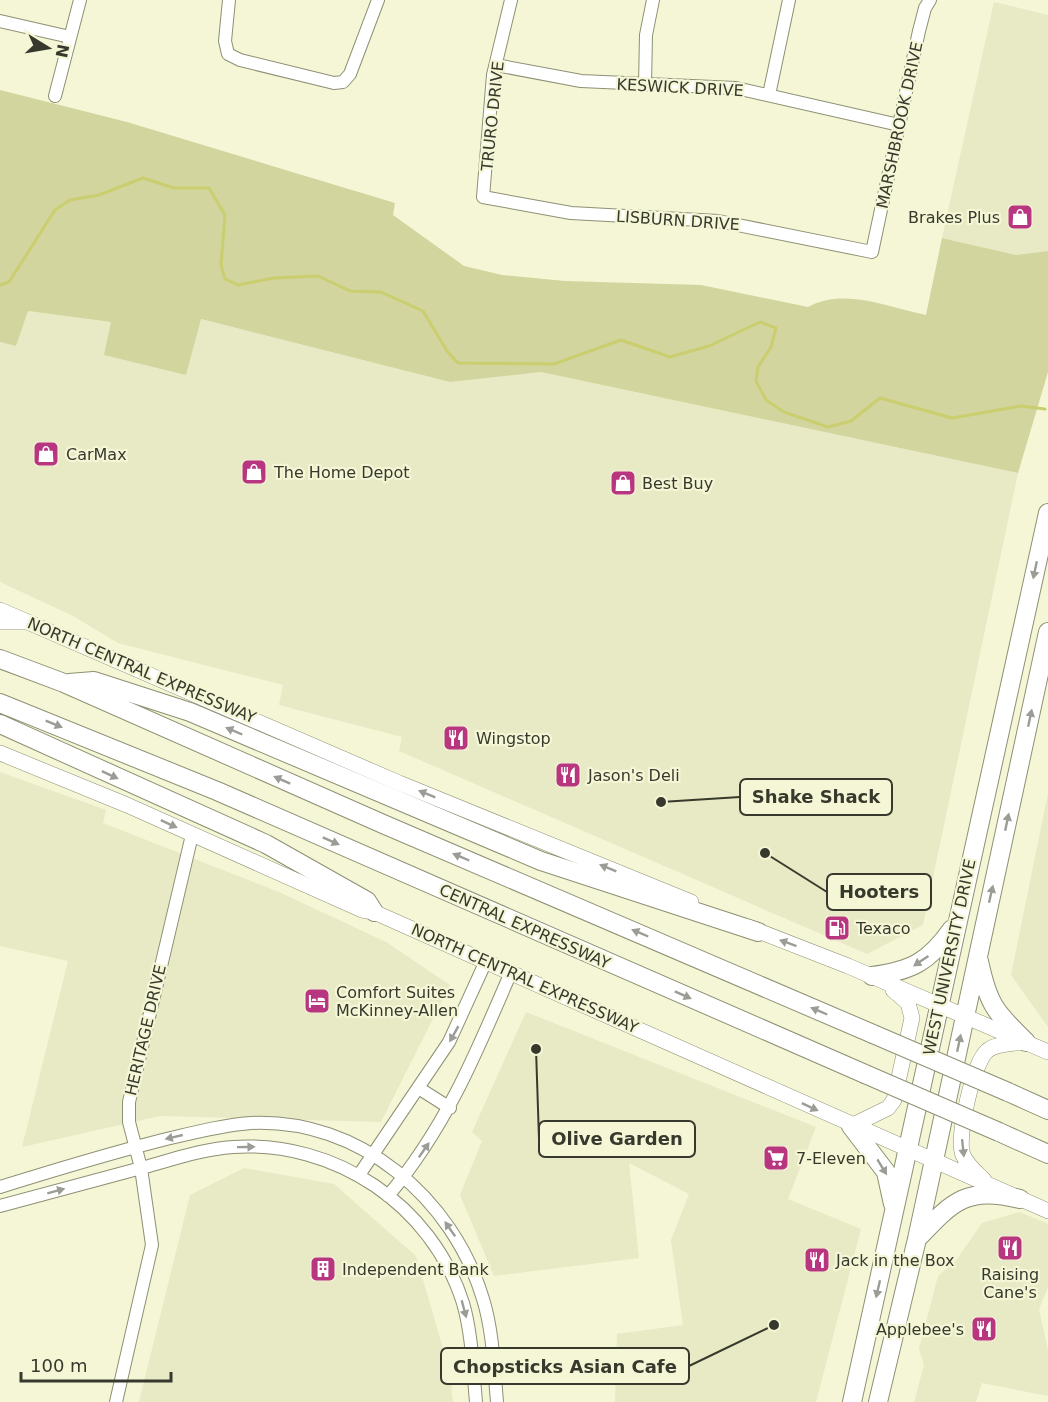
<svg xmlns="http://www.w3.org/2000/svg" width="1048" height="1402" font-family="'DejaVu Sans',sans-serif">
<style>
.built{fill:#e7eac4}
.green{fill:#d2d59e}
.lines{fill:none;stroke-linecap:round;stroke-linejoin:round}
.stream{stroke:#cace6e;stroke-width:3}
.minor-casing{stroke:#8e9073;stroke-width:14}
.major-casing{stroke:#8e9073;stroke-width:16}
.highway-casing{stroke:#8e9073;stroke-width:20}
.minor{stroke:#fff;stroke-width:12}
.major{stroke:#fff;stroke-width:15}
.highway{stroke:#fff;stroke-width:18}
.highway-bridge-casing{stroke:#8e9073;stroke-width:20;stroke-linecap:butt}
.highway-bridge{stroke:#fff;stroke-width:18}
.oneway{fill:#9c9c96}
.labels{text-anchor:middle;stroke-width:4.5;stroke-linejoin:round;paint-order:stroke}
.street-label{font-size:16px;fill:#38392d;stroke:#f4f6d6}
.poi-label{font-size:16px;fill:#38392d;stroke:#f4f6d6;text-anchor:start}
.leader{fill:none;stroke:#38392d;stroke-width:2}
.callout-dot{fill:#38392d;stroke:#f4f6d6;stroke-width:2}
.callout{fill:#f4f6d6;stroke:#38392d;stroke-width:2}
.callout-label{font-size:18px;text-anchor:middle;font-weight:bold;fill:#38392d}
</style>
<rect width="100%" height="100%" fill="#f4f6d6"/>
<path class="built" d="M994,2L1048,15V251L1016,255L942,238Z
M28,311L111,322L186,375L200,319L450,382L541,372L1018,473L923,925L867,954L399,751L402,737L279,705L283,685L118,643L73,616L0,582V342L16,346Z
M0,772L106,810L103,823L279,892L386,942L450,985L381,1122L160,1116L22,1147L68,961L0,946Z
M1048,793V1027L1011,975Z
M526,1012L816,1127L788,1199L861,1229L816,1402H615L617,1334L683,1325L671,1240L689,1194L629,1163L639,1258L494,1276L460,1195L482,1141L472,1132Z
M244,1168L334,1184L416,1256L450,1372L453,1402H139L190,1195Z
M1020,1212L1048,1224V1287L1039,1309L1048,1350V1396L982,1383L976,1402H914L924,1365L919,1349L938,1276L957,1259L982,1223Z"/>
<path class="green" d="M0,90L127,122L395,203L393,215L464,266L502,275L565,281L701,285L808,307C843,287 888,307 926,315L942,238L1016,255L1048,251V372L1018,473L541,372L450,382L201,319L186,375L104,355L111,322L28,311L16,346L0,342Z"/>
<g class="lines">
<path class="stream" d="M0,285L9,282L55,210L70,200L99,195L143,178L174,188H209L225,215L221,265L225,279L238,285L274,278L318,276L350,291L381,292L423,311L447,351L458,363L554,364L621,340L670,357L709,346L760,322L776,328L771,347L758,367L756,381L766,400L784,412L828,427L851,421L880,398L952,418L1021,406L1045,409"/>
<g class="minor-casing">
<path id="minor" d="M229,0L225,41L228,54L240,60L334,83L343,82L350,74L378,0
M511,0L493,75L483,197L571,213L718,221L872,252L919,31L925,8L930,0
M0,21L70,37
M496,65L581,81L736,88L899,125
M645,85L646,35L653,0
M769,95L789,0
M55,96L80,0
M420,1089L450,1108
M359,1175L449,1042L486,961
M0,1187C58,1169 116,1151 175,1137C200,1131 225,1125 251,1123C359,1118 453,1198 483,1299C493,1331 494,1368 497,1402
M388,1196C446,1127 476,1054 511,972
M0,1206C48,1193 96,1180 145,1167C174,1159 203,1149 233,1147C335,1140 432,1205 463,1303C472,1334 473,1370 476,1402
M116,1402L152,1245L141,1168L129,1122V1102L192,835"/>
</g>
<g class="major-casing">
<path id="major" d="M0,610L399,783L691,902
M0,622H26
M0,753L127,805L362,910L374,912C599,1011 822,1113 1048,1211
M748,927L848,966L1048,1052
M851,1126L888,1108L894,1100L912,1018L908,1003L893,990
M984,1180C976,1172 967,1165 963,1155C956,1139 973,1063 987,1051C995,1043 1012,1044 1023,1042"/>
</g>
<g class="highway-casing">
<path id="highway" d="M0,659L64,683L383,824L873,1034
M69,683L94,681L190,712L541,861L758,932
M0,703L217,791L865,1074
M0,724L266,844L367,901L374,912
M979,961C988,1004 995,1012 1026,1042
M872,976C911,971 929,962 952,929
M1008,1092L1048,1110
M851,1126L886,1172L893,1204
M999,1132L1048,1154
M918,1238C953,1201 967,1186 1020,1199
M852,1402L1048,513
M878,1402L917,1239L1048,632"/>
</g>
<use href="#minor" class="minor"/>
<use href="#major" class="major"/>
<use href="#highway" class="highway"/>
<g class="highway-bridge-casing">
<path id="highway-bridge" d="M873,1034L1008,1092
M865,1074L999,1132"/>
</g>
<use href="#highway-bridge" class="highway-bridge"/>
</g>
<defs><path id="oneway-solid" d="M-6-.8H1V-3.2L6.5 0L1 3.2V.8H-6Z" transform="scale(1.5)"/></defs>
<g class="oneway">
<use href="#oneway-solid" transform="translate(1035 570) rotate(102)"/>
<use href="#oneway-solid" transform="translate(1030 718) rotate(-78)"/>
<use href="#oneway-solid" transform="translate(54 724) rotate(22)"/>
<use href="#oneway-solid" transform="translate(234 731) rotate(-157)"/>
<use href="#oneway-solid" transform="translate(110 775) rotate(25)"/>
<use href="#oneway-solid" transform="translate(282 780) rotate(-156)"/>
<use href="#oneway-solid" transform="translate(427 794) rotate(-158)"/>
<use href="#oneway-solid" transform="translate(1007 822) rotate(-78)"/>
<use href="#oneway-solid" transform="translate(169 824) rotate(25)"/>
<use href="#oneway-solid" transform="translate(331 841) rotate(24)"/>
<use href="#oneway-solid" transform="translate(461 857) rotate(-157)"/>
<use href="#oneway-solid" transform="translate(608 868) rotate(-158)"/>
<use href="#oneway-solid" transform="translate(991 894) rotate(-77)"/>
<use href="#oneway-solid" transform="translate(640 933) rotate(-157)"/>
<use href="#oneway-solid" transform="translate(788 943) rotate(-160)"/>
<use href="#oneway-solid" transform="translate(921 961) rotate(146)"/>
<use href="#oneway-solid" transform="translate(683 995) rotate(24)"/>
<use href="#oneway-solid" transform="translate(819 1011) rotate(-157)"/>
<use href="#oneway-solid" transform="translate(454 1034) rotate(119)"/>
<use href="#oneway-solid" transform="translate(959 1043) rotate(-78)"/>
<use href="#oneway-solid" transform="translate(810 1107) rotate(25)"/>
<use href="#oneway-solid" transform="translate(174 1137) rotate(167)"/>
<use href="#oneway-solid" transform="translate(246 1147) rotate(-1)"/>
<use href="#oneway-solid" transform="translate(963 1148) rotate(84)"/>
<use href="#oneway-solid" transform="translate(424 1150) rotate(-55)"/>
<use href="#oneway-solid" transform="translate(882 1167) rotate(59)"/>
<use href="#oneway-solid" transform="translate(56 1191) rotate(-15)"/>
<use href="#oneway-solid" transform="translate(450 1229) rotate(-125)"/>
<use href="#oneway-solid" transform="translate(878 1289) rotate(103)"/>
<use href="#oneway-solid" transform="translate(464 1309) rotate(75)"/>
</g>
<defs>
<g id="shop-square" transform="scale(1.35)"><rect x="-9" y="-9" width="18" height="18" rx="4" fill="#b8367f" stroke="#f4f6d6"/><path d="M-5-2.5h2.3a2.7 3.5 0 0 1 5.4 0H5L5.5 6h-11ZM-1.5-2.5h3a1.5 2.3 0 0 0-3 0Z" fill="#fff"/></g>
<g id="restaurant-square" transform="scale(1.35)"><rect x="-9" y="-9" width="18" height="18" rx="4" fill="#b8367f" stroke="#f4f6d6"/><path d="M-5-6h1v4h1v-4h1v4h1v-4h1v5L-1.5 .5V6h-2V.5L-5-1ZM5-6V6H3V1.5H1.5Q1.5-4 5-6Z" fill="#fff"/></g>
<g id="fuel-square" transform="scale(1.35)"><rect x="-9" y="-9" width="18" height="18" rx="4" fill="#b8367f" stroke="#f4f6d6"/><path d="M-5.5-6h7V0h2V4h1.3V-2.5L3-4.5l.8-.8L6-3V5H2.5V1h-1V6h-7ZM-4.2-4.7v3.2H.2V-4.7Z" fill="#fff"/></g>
<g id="hotel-square" transform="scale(1.35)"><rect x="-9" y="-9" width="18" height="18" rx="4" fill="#b8367f" stroke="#f4f6d6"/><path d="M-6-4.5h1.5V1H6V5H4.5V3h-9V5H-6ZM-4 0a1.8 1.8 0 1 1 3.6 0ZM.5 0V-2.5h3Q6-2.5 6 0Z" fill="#fff"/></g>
<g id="supermarket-square" transform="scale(1.35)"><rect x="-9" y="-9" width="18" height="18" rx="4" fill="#b8367f" stroke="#f4f6d6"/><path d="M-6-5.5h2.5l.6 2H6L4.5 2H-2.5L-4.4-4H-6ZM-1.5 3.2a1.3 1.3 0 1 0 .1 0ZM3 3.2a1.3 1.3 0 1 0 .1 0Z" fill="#fff"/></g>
<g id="building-square" transform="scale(1.35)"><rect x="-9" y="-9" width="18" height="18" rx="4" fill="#b8367f" stroke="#f4f6d6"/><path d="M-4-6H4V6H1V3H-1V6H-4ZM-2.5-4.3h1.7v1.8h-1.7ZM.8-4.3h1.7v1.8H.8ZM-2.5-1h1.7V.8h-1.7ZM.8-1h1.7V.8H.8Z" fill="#fff"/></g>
</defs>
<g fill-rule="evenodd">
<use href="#shop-square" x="1020" y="217"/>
<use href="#shop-square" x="46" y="454"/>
<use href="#shop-square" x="254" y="472"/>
<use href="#shop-square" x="623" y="483"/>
<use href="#restaurant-square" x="456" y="738"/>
<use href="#restaurant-square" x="568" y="775"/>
<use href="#fuel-square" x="837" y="928"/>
<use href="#hotel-square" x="317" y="1001"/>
<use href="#supermarket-square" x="776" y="1158"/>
<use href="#restaurant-square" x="1010" y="1248"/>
<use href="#restaurant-square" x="817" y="1260"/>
<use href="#building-square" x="323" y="1269"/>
<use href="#restaurant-square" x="984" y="1329"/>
</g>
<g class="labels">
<g class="street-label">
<text transform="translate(680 87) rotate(3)" y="6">KESWICK DRIVE</text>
<text transform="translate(492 116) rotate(-84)" y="6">TRURO DRIVE</text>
<text transform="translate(899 125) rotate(-78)" y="6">MARSHBROOK DRIVE</text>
<text transform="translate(678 220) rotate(4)" y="6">LISBURN DRIVE</text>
<text transform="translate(142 670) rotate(23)" y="6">NORTH CENTRAL EXPRESSWAY</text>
<text transform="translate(525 926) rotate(24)" y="6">CENTRAL EXPRESSWAY</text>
<text transform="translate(949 957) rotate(-78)" y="6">WEST UNIVERSITY DRIVE</text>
<text transform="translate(525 978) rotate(24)" y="6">NORTH CENTRAL EXPRESSWAY</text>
<text transform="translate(145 1030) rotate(-77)" y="6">HERITAGE DRIVE</text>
</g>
<g class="poi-label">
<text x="1000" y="223" text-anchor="end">Brakes Plus</text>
<text x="66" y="460">CarMax</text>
<text x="274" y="478">The Home Depot</text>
<text x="642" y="489">Best Buy</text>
<text x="476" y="744">Wingstop</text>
<text x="588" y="781">Jason's Deli</text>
<text x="856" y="934">Texaco</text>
<text x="336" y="998">Comfort Suites<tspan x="336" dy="18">McKinney-Allen</tspan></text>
<text x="796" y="1164">7-Eleven</text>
<text x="836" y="1266">Jack in the Box</text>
<text x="342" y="1275">Independent Bank</text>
<text x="1010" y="1280" text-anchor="middle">Raising<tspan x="1010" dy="18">Cane's</tspan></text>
<text x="964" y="1335" text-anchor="end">Applebee's</text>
</g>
</g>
<path class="leader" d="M661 802L740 797M765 853L827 892M536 1049L539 1139M774 1325L689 1366"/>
<g class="callout-dot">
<circle cx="661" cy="802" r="6"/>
<circle cx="765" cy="853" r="6"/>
<circle cx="536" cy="1049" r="6"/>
<circle cx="774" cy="1325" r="6"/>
</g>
<g class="callout">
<rect x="740" y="779" width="152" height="36" rx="6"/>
<rect x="827" y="874" width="104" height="36" rx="6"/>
<rect x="539" y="1121" width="156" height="36" rx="6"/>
<rect x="441" y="1348" width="248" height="36" rx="6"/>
</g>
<g class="callout-label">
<text x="816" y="803">Shake Shack</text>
<text x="879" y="898">Hooters</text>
<text x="617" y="1145">Olive Garden</text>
<text x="565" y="1373">Chopsticks Asian Cafe</text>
</g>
<g transform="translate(48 48) rotate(101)" stroke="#f4f6d6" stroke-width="4.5" paint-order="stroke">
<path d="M0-4.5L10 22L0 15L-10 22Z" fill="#38392d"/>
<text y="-9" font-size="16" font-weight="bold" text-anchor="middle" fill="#38392d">N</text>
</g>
<path d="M21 1372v9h150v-9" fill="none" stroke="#38392d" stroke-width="3"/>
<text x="30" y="1372" font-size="18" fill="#38392d" stroke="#f4f6d6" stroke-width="4.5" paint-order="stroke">100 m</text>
</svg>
